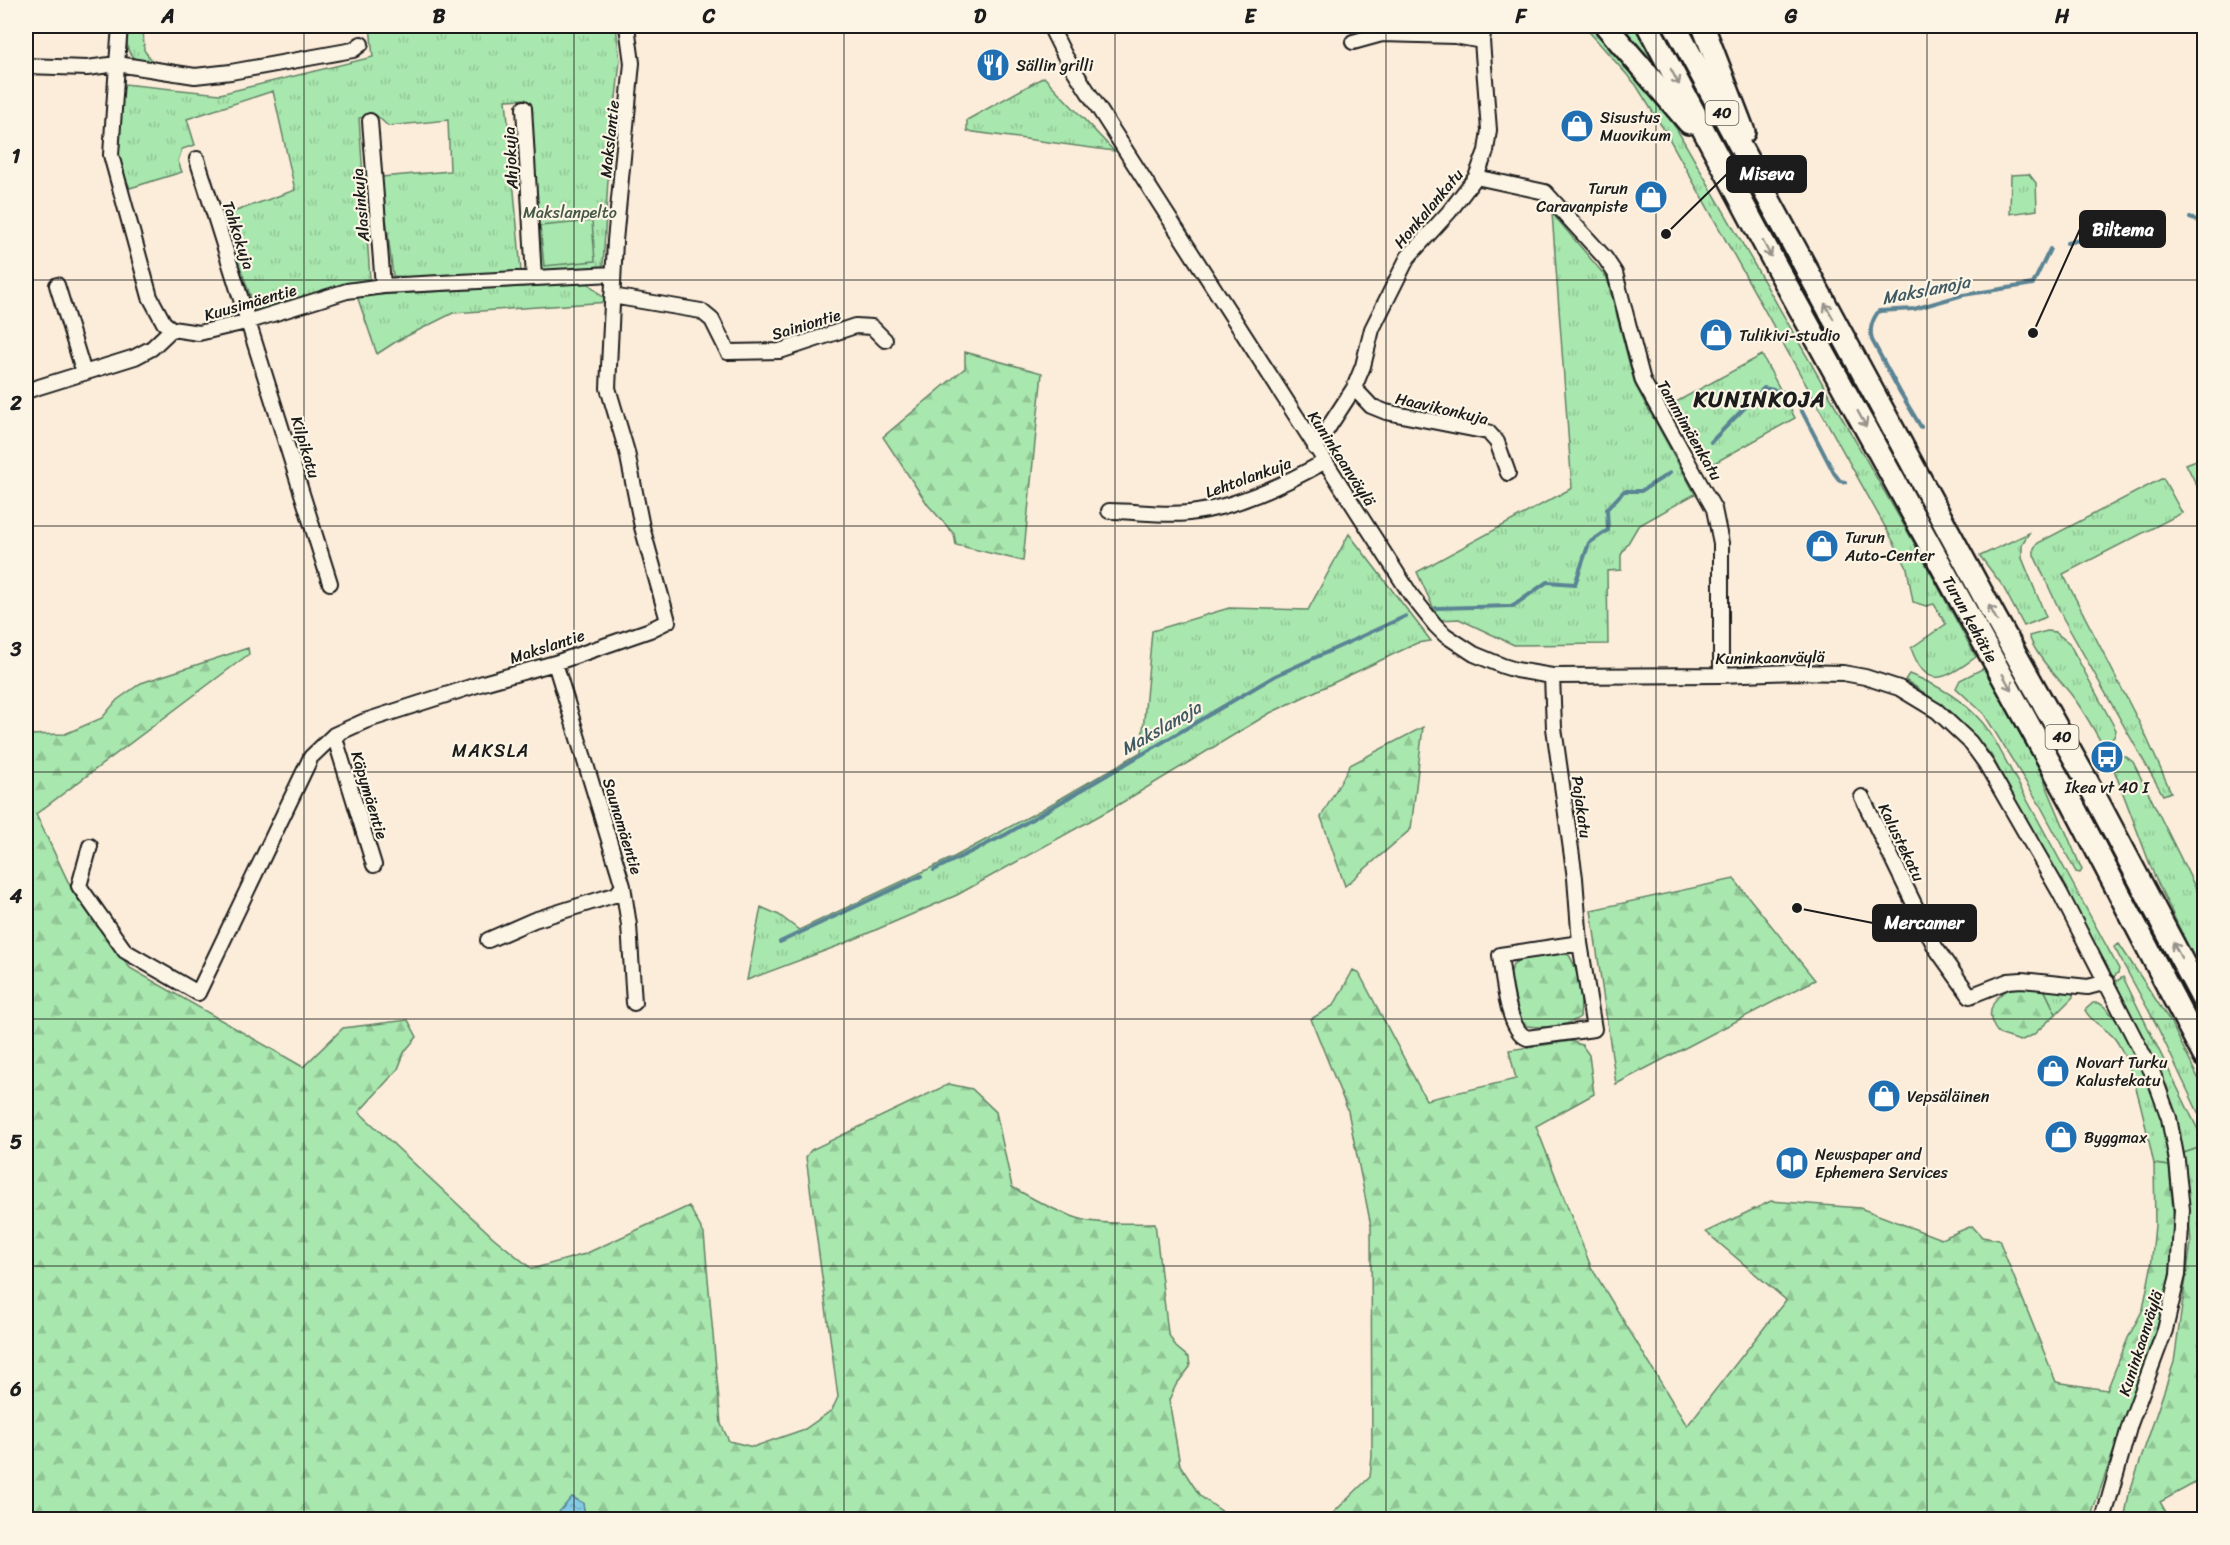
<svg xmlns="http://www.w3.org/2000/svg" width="2230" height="1545" font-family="Sriracha,sans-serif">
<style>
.grass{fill:url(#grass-tufts);stroke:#628265;stroke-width:1.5}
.forest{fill:url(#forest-firs);stroke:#628265;stroke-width:1.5}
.garden{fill:#a8e7ae;stroke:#628265;stroke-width:1.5}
.water{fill:url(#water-ripples);stroke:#5a8494;stroke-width:1.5}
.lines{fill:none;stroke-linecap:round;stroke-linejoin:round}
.stream{stroke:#5a8494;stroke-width:4}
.minor-casing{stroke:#1c1c1c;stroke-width:18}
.highway-casing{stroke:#1c1c1c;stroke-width:26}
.minor{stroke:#fcf5e5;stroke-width:14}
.highway{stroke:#fcf5e5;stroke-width:21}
.oneway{stroke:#97938b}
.grid{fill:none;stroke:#1c1c1c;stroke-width:1.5;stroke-opacity:0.55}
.labels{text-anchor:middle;stroke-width:4.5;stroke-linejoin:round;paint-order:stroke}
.shield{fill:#fcf5e5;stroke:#5f5d58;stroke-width:1.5}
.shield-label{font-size:15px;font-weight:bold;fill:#1c1c1c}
.poi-label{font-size:16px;fill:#1c1c1c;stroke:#fcf5e5;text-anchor:start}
.street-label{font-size:16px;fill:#1c1c1c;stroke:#fcf5e5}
.park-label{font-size:16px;fill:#465948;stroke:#fcf5e5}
.water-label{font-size:18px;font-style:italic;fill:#405962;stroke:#fcf5e5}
.neighbourhood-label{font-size:18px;letter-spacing:1.5px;fill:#1c1c1c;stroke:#fcf5e5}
.district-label{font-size:22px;font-weight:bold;letter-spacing:1.5px;fill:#1c1c1c;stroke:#fcf5e5}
.leader{fill:none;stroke:#1c1c1c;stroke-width:2}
.callout-dot{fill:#1c1c1c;stroke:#fcf5e5;stroke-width:2}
.callout{fill:#1c1c1c;stroke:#1c1c1c;stroke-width:2}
.callout-label{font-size:18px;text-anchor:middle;font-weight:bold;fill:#fff}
.neatline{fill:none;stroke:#1c1c1c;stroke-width:2}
.grid-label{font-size:20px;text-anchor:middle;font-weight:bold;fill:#1c1c1c}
</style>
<defs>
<pattern id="grass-tufts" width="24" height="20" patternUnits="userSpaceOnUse" patternTransform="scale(1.5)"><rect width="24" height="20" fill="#a8e7ae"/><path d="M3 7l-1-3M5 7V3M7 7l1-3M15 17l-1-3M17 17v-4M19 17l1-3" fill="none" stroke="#90c695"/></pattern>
<pattern id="forest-firs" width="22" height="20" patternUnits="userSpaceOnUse" patternTransform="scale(1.5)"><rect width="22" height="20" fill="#a8e7ae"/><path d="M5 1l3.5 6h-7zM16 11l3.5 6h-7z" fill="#90c695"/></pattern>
<pattern id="water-ripples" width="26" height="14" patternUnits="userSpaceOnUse" patternTransform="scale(1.5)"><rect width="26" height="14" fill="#83cae4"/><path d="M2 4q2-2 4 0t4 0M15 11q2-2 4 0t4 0" fill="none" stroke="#71adc3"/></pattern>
</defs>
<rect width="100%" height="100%" fill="#fcecda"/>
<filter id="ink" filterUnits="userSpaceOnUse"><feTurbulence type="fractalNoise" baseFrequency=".0167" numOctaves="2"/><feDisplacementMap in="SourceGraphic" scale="12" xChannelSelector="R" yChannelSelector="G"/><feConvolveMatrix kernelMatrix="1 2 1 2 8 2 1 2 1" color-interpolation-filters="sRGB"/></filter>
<g filter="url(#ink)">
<path class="grass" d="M127,26H143L144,50L152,61L151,63C125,61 126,47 127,26Z
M370,26H616L620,61L609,162L603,266L541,272L534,218L525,99L506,100L521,271L427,278L393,276L381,177L450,171L448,120L388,126L376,115L359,118L370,279L256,312L222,216L295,190L273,91L187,119L195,145L182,149L178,161L182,172L130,188L115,155L124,84L220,94L373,57Z
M1584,26H1598L1644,82L1676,128L1918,550L1976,657C1947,677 1927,694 1911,648L1946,624L1934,604L1926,606L1913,602L1907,568L1898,550L1666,133L1636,85Z
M1616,26H1634L1660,75Z
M1659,26H1665L1779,239L1777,241L1774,242Z
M1044,77L1114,151L967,131V120Z
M2029,174L2036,183L2037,210L2010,214L2011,175Z
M1552,213L1607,278L1635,385L1695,494L1638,526L1621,555V570L1607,571L1608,644L1514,645L1459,619L1439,620L1417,572L1572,488Z
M588,283L608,302L453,313L397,341L377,354L357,296Z
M1762,355L1795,418L1711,465L1676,402Z
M2204,457V500L2186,464Z
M2163,478L2182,513L2063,574L2145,734L2171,792L2163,795L2063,618L2034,555V548L2038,543Z
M2029,533L2022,544V558L2046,617L2024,626L2002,585L1980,556Z
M1349,534L1431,641L1417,643L1270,713L1113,808L957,895L843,944L747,980L761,907L779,915L799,930L954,857L1041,810L1141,752L1152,631L1229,608L1308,610Z
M2047,631L2055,632L2069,643L2116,730L2114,737L2105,743L2101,742C2092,727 2084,711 2073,697C2058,677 2038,660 2029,636Z
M1984,668L2038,766L2082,870L2080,873L2076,872L2040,805L1984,714L1956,688L1960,680Z
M1909,674C1936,684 1963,700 1982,722C1989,730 1995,741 2000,750L2119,969L2118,973L2113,977L1991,755C1966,725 1938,701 1905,680Z
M2118,756H2125L2133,762L2204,905V979L2154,875L2113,767V760Z
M2119,944L2170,1021L2204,1090V1125L2156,1024L2114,947Z
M2123,977L2204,1142V1146L2184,1153L2168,1089L2115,982Z
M2043,987L2073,993V997L2056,1014Z
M2093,1003H2099C2119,1013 2151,1083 2158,1106C2164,1125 2166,1146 2169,1166L2154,1164C2146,1129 2135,1067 2115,1039C2107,1028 2091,1023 2085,1010Z"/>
<path class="forest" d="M965,352L1042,373L1023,561L956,545L954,534L928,505L883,437L965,368Z
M248,648L249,654L36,814L73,892L130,968L303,1067L343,1028L408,1020L417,1037L405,1051L398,1069L359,1112L494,1238L532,1269L585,1254L689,1206L704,1234L721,1424L729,1441L753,1447L805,1429L832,1410L838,1397L806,1157L811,1150L949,1084L972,1089L996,1112L1012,1187C1035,1200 1058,1213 1084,1220C1107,1225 1132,1223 1155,1223L1168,1333L1176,1347L1189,1358L1190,1367L1176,1385L1169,1400L1180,1465L1200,1496L1233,1519L618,1520L611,1514L606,1519L585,1520L583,1503L554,1518L532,1515L522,1520L505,1519L503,1515L494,1514L488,1520L26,1519V735L65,734L102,718L117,700L141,683Z
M1423,727L1411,829L1345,886L1321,817L1350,765Z
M1734,879L1815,980L1616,1084L1591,910Z
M1555,952L1569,955C1580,973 1582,996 1580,1017C1564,1028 1545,1028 1526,1026L1516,1016L1509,980L1513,964L1525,957Z
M1353,970L1359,973L1426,1100L1516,1079L1509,1050L1571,1041L1582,1045L1589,1055L1594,1094L1536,1126L1591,1267L1687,1426L1786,1300L1706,1232L1771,1201L1860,1208L1941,1239L1972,1226L1982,1237L1999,1240L2056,1382L2107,1390L2128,1338L2143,1309L2151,1268L2155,1225L2154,1164L2169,1166L2175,1232L2169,1278L2159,1321L2090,1519H1327L1370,1477L1372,1456L1371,1226L1348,1111L1311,1019L1334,1005Z
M2020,985L2043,987L2056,1014L2033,1035L2020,1041L1999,1034C1980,1012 1996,991 2020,985Z
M2204,1146V1478L2160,1502L2170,1519L2124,1520L2129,1494L2174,1362L2191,1243L2184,1153Z"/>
<path class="garden" d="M592,221L595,261L544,266L540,226Z"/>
<path class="water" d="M572,1497L583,1503L585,1519H522L532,1515L554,1518Z"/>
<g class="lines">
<path class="stream" d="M2190,218L2204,223
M2112,223L2166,216
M2067,243L2079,240L2096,232
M1921,427L1900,392L1872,340C1869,330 1872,319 1879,311L1914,309L1963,295L2033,284L2050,249
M1711,442L1764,388L1793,394L1834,473L1840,481L1845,482
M1436,608L1513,606L1547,582L1575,584L1589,543L1608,530L1607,509L1624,491H1641L1670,473
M934,870L1005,835L1275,676L1406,616
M780,942L921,876"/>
<g class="minor-casing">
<path id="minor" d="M1050,26L1065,56L1411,595L1435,625L1445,635L1474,654L1503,666L1516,670L1552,676L1721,675L1794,672L1843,673L1865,677L1899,688L1937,711L1970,742L1986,764L2060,893L2153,1074L2169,1118L2177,1161L2182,1210L2178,1275L2165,1330L2130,1424L2103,1520
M1353,42L1382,34L1455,36L1482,41
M361,44L353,50L231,72L195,76L117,64L111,155L150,297L164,323L172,329L199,333L250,321L347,291L383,286L613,274
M26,66L87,68L117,64L120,26
M524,108L534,278
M370,121L383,286
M197,159L330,583
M1476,177L1545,192L1605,258L1615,273L1643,381L1714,509L1721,543V675
M57,285L84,373
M612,296L701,311L712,320L728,352L780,351L855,326L872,327L885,340
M1354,388L1371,406L1386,412L1488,432L1497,442L1508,473
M26,391L135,357L152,348L172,329
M1315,448L1354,388L1363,366L1372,329L1408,257L1449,212L1476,177L1486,151L1489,130L1482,41L1484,26
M1109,511C1136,511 1162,516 1189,513C1234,508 1285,484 1324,462
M555,663L623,886L629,925L634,1003
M1552,676L1554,728L1575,878L1580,943L1594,1029L1527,1038C1507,1030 1503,975 1500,955L1580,943
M334,735L374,865
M1862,797L1935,947L1970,996L2008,981L2022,980L2088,987L2107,982
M90,846L79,886L125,951L198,993L311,757L334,735L365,721L483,683L555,663L650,630L668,621L642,527L627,452L608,388L615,241L632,63L627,26
M488,940L534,920L617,894L623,886"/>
</g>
<g class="highway-casing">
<g id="highway">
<path d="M1606,26L1689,123"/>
<path id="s1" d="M1648,26L1775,264L2072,803L2204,1056"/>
<path d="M1675,26L1996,619L2087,781L2204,1002"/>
<path d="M1703,26L1744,132"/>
</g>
</g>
<use href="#minor" class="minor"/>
<use href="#highway" class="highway"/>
</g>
<defs><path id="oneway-shaft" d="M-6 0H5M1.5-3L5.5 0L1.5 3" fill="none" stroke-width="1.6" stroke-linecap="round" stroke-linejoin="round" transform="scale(1.5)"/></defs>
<g class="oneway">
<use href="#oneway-shaft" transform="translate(1675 77) rotate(62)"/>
<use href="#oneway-shaft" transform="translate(1767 249) rotate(62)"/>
<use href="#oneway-shaft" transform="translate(1829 311) rotate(-119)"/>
<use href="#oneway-shaft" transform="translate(1862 419) rotate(61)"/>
<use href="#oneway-shaft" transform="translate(1993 613) rotate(-118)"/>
<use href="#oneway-shaft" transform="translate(2007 682) rotate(61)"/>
<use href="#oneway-shaft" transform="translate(2177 950) rotate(-118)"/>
</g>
</g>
<path class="grid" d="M304,26V1520M574,26V1520M844,26V1520M1115,26V1520M1386,26V1520M1656,26V1520M1927,26V1520M26,280H2204M26,526H2204M26,772H2204M26,1019H2204M26,1266H2204"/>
<defs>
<g id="restaurant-disc" transform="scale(1.725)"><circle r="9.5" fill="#1f6fb2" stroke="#fcf5e5"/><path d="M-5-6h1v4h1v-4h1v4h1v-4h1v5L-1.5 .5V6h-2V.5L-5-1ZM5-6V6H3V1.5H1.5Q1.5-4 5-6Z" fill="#fff"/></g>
<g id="shop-disc" transform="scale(1.725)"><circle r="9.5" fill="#1f6fb2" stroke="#fcf5e5"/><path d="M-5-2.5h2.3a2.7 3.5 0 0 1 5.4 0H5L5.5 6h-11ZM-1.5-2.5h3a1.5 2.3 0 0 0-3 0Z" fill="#fff"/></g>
<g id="bus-disc" transform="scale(1.725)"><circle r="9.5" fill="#1f6fb2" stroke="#fcf5e5"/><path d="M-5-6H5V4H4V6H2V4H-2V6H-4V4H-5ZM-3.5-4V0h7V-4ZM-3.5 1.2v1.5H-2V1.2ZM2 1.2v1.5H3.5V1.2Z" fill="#fff"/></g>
<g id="library-disc" transform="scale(1.725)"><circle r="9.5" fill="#1f6fb2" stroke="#fcf5e5"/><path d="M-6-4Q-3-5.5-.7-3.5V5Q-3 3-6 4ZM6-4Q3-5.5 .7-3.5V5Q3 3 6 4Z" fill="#fff"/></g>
</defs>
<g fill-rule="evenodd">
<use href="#restaurant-disc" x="993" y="65"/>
<use href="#shop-disc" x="1577" y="126"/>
<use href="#shop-disc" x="1651" y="197"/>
<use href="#shop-disc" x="1716" y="335"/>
<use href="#shop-disc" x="1822" y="546"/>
<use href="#bus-disc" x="2107" y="757"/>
<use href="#shop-disc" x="2053" y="1071"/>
<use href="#shop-disc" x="1884" y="1096"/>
<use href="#shop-disc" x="2061" y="1137"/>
<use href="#library-disc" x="1792" y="1163"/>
</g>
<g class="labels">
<g class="shield">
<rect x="1705.5" y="101" width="33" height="24" rx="4.5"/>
<rect x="2045.5" y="725" width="33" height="24" rx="4.5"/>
</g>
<g class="shield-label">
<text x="1722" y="118">40</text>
<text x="2062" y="742">40</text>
</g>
<g class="poi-label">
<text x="1016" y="71">Sällin grilli</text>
<text x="1600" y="123">Sisustus<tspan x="1600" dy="18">Muovikum</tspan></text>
<text x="1628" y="194" text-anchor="end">Turun<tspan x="1628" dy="18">Caravanpiste</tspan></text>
<text x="1739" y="341">Tulikivi-studio</text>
<text x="1845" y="543">Turun<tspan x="1845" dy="18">Auto-Center</tspan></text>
<text x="2107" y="793" text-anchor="middle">Ikea vt 40 I</text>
<text x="2076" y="1068">Novart Turku<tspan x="2076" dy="18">Kalustekatu</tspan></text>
<text x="1907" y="1102">Vepsäläinen</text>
<text x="2084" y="1143">Byggmax</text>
<text x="1815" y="1160">Newspaper and<tspan x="1815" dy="18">Ephemera Services</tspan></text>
</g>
<g class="street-label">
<text transform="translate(609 139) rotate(-84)" y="6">Makslantie</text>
<text transform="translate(510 158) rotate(-93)" y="6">Ahjokuja</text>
<text transform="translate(360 205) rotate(-95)" y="6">Alasinkuja</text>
<text transform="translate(1428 208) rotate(-50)" y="6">Honkalankatu</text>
<text transform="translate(239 235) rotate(72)" y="6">Tahkokuja</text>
<text transform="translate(250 302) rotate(-16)" y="6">Kuusimäentie</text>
<text transform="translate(806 324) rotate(-17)" y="6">Sainiontie</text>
<text transform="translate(1442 408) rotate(13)" y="6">Haavikonkuja</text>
<text transform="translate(1690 430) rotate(60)" y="6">Tammimäenkatu</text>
<text transform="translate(306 447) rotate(73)" y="6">Kilpikatu</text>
<text transform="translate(1342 458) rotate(57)" y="6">Kuninkaanväylä</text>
<text transform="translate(1248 477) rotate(-20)" y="6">Lehtolankuja</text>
<text dy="6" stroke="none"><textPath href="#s1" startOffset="675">Turun kehätie</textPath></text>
<text transform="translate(547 646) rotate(-18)" y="6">Makslantie</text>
<text transform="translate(1770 657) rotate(-1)" y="6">Kuninkaanväylä</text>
<text transform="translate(370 795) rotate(73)" y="6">Käpymäentie</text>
<text transform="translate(1582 807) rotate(82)" y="6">Pajakatu</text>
<text transform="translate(623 826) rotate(73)" y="6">Saunamäentie</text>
<text transform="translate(1902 842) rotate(64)" y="6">Kalustekatu</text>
<text transform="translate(2140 1343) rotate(-72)" y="6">Kuninkaanväylä</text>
</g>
<g class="park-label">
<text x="570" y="218">Makslanpelto</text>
</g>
<g class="water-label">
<text transform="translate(1926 290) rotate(-11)" y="6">Makslanoja</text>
<text transform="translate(1161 728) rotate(-30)" y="6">Makslanoja</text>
</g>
<g class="neighbourhood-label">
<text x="491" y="757">MAKSLA</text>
</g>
<g class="district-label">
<text x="1760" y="407">KUNINKOJA</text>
</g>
</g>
<path class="leader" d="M1666 234L1727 174M2033 333L2080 229M1797 908L1873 923"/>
<g class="callout-dot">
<circle cx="1666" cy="234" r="6"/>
<circle cx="2033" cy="333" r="6"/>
<circle cx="1797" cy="908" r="6"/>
</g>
<g class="callout">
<rect x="1727" y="156" width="79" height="36" rx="6"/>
<rect x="2080" y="211" width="85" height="36" rx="6"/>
<rect x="1873" y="905" width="103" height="36" rx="6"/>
</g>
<g class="callout-label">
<text x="1767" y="180">Miseva</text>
<text x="2123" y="236">Biltema</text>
<text x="1924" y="929">Mercamer</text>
</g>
<rect width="2230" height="1545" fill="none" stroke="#fcf5e5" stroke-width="66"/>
<rect x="33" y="33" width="2164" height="1479" class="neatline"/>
<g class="grid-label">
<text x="168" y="23">A</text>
<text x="439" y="23">B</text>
<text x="709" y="23">C</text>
<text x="980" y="23">D</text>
<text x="1250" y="23">E</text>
<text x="1521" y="23">F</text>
<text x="1791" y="23">G</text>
<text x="2062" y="23">H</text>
<text x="16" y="163">1</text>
<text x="16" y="410">2</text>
<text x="16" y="656">3</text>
<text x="16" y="903">4</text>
<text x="16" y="1149">5</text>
<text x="16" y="1396">6</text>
</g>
</svg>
